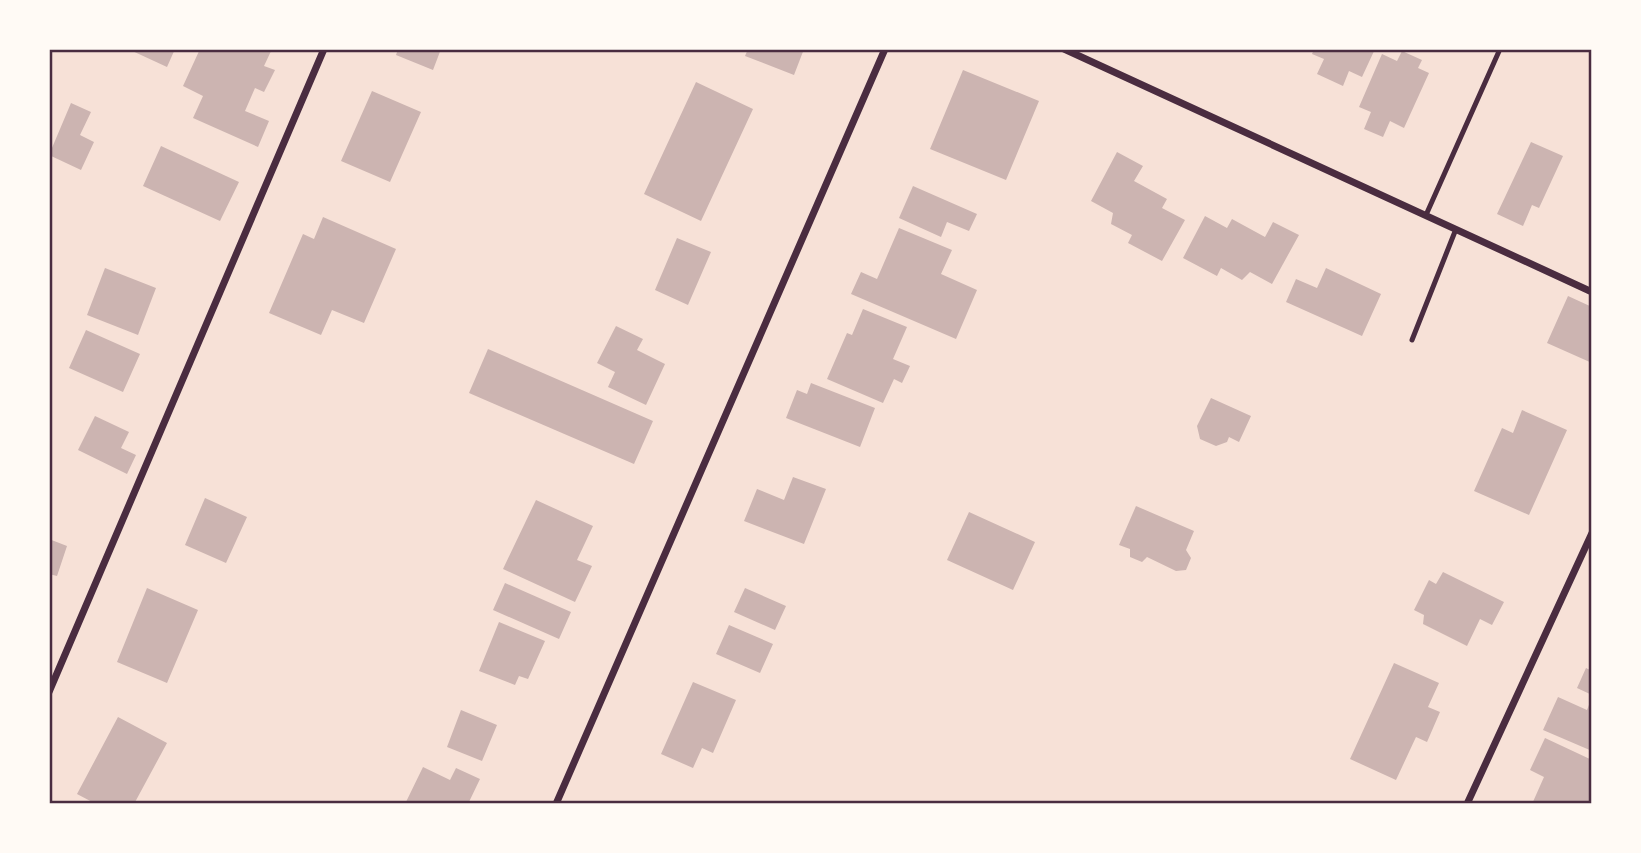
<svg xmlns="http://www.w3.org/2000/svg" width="1641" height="853" font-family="Mulish,sans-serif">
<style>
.building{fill:#ccb4b1}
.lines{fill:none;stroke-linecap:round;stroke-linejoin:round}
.service{stroke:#4a2c40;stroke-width:5}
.minor{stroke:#4a2c40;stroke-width:7}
.neatline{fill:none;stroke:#4a2c40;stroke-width:2.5}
</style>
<rect width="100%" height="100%" fill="#f7e1d7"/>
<path class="building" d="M128,49H175L167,67Z
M200,49H272L264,66L275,70L264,92L255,88L245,111L269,121L258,147L193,118L203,96L183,86Z
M398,49H441L433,70L396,55Z
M748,49H804L794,75L745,56Z
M1314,49H1375L1362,77L1349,71L1343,86L1317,74L1324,59L1312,54Z
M1402,51L1422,60L1418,68L1429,73L1404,128L1390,121L1383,137L1364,129L1371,112L1359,107L1382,54L1397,61Z
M963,70L1039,101L1006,180L930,149Z
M696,82L753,109L701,221L644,194Z
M372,91L421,112L390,182L341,161Z
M71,103L91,112L80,135L94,142L81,170L49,155Z
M1531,142L1563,156L1539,208L1532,205L1523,226L1497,214Z
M161,146L239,182L220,221L143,186Z
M1117,152L1143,166L1134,181L1167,199L1162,208L1185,220L1162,261L1128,243L1132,235L1111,224L1113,213L1091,201Z
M913,186L977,214L969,231L947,222L941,237L899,218Z
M1205,216L1227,228L1232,219L1265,237L1273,222L1299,235L1272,284L1250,272L1242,280L1221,268L1217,276L1183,258Z
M323,217L396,249L364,323L332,310L321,335L269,313L303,234L314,239Z
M899,228L952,250L941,274L977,290L956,339L851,294L861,272L877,279Z
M677,238L711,252L688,305L655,290Z
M105,268L156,288L138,335L87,315Z
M1326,268L1381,294L1362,336L1286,302L1296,279L1317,288Z
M1568,296L1592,307V363L1547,343Z
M863,309L907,327L893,359L910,366L902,383L894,379L883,403L827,379L847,333L852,335Z
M616,326L643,339L637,350L665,364L646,405L608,387L615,372L597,363Z
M86,330L140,354L123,392L69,368Z
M488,349L653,421L634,464L469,393Z
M811,383L875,408L860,447L786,418L797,390L807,394Z
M1211,398L1251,416L1239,442L1229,437L1227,442L1216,446L1200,439L1197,426Z
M1522,410L1567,430L1529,515L1474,491L1502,428L1513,433Z
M95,416L129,432L121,448L136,455L127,474L78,450Z
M793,477L826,489L804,544L744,521L757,489L784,500Z
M205,498L247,517L226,563L185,545Z
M536,500L593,526L577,560L592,566L575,602L503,569Z
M1136,506L1194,531L1186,550L1191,558L1186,570L1176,571L1147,557L1142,562L1130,557V549L1119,545Z
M969,512L1035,542L1013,590L947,560Z
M49,539L67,546L57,576L49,574Z
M1443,572L1504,602L1492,625L1480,619L1467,646L1423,624L1424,615L1414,610L1429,580L1436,584Z
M505,583L571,612L559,639L493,610Z
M147,588L198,610L167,683L117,662Z
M745,588L786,606L775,630L734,612Z
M499,622L545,641L528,679L519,676L515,685L479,671Z
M729,625L773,644L760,673L716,654Z
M1394,663L1439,683L1428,707L1440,712L1427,742L1416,737L1396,780L1350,759Z
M1586,668L1592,671V695L1577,688Z
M693,682L736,700L713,753L702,748L693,768L661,754Z
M1558,697L1587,710L1592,697V751L1543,730Z
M461,710L497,725L482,761L447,747Z
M118,717L167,743L134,804H96L77,794Z
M1545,738L1592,760V804H1532L1544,777L1530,770Z
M423,767L450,780L456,768L480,779L468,804H405Z"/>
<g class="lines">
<path class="service" d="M1426,215L1500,49
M1412,340L1456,229"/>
<path class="minor" d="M1064,49L1592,292
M49,692L324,49
M556,804L885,49
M1467,804L1592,533"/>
</g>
<rect width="1641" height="853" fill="none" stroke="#fffaf5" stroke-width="102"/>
<rect x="51" y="51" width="1539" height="751" class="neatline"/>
</svg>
